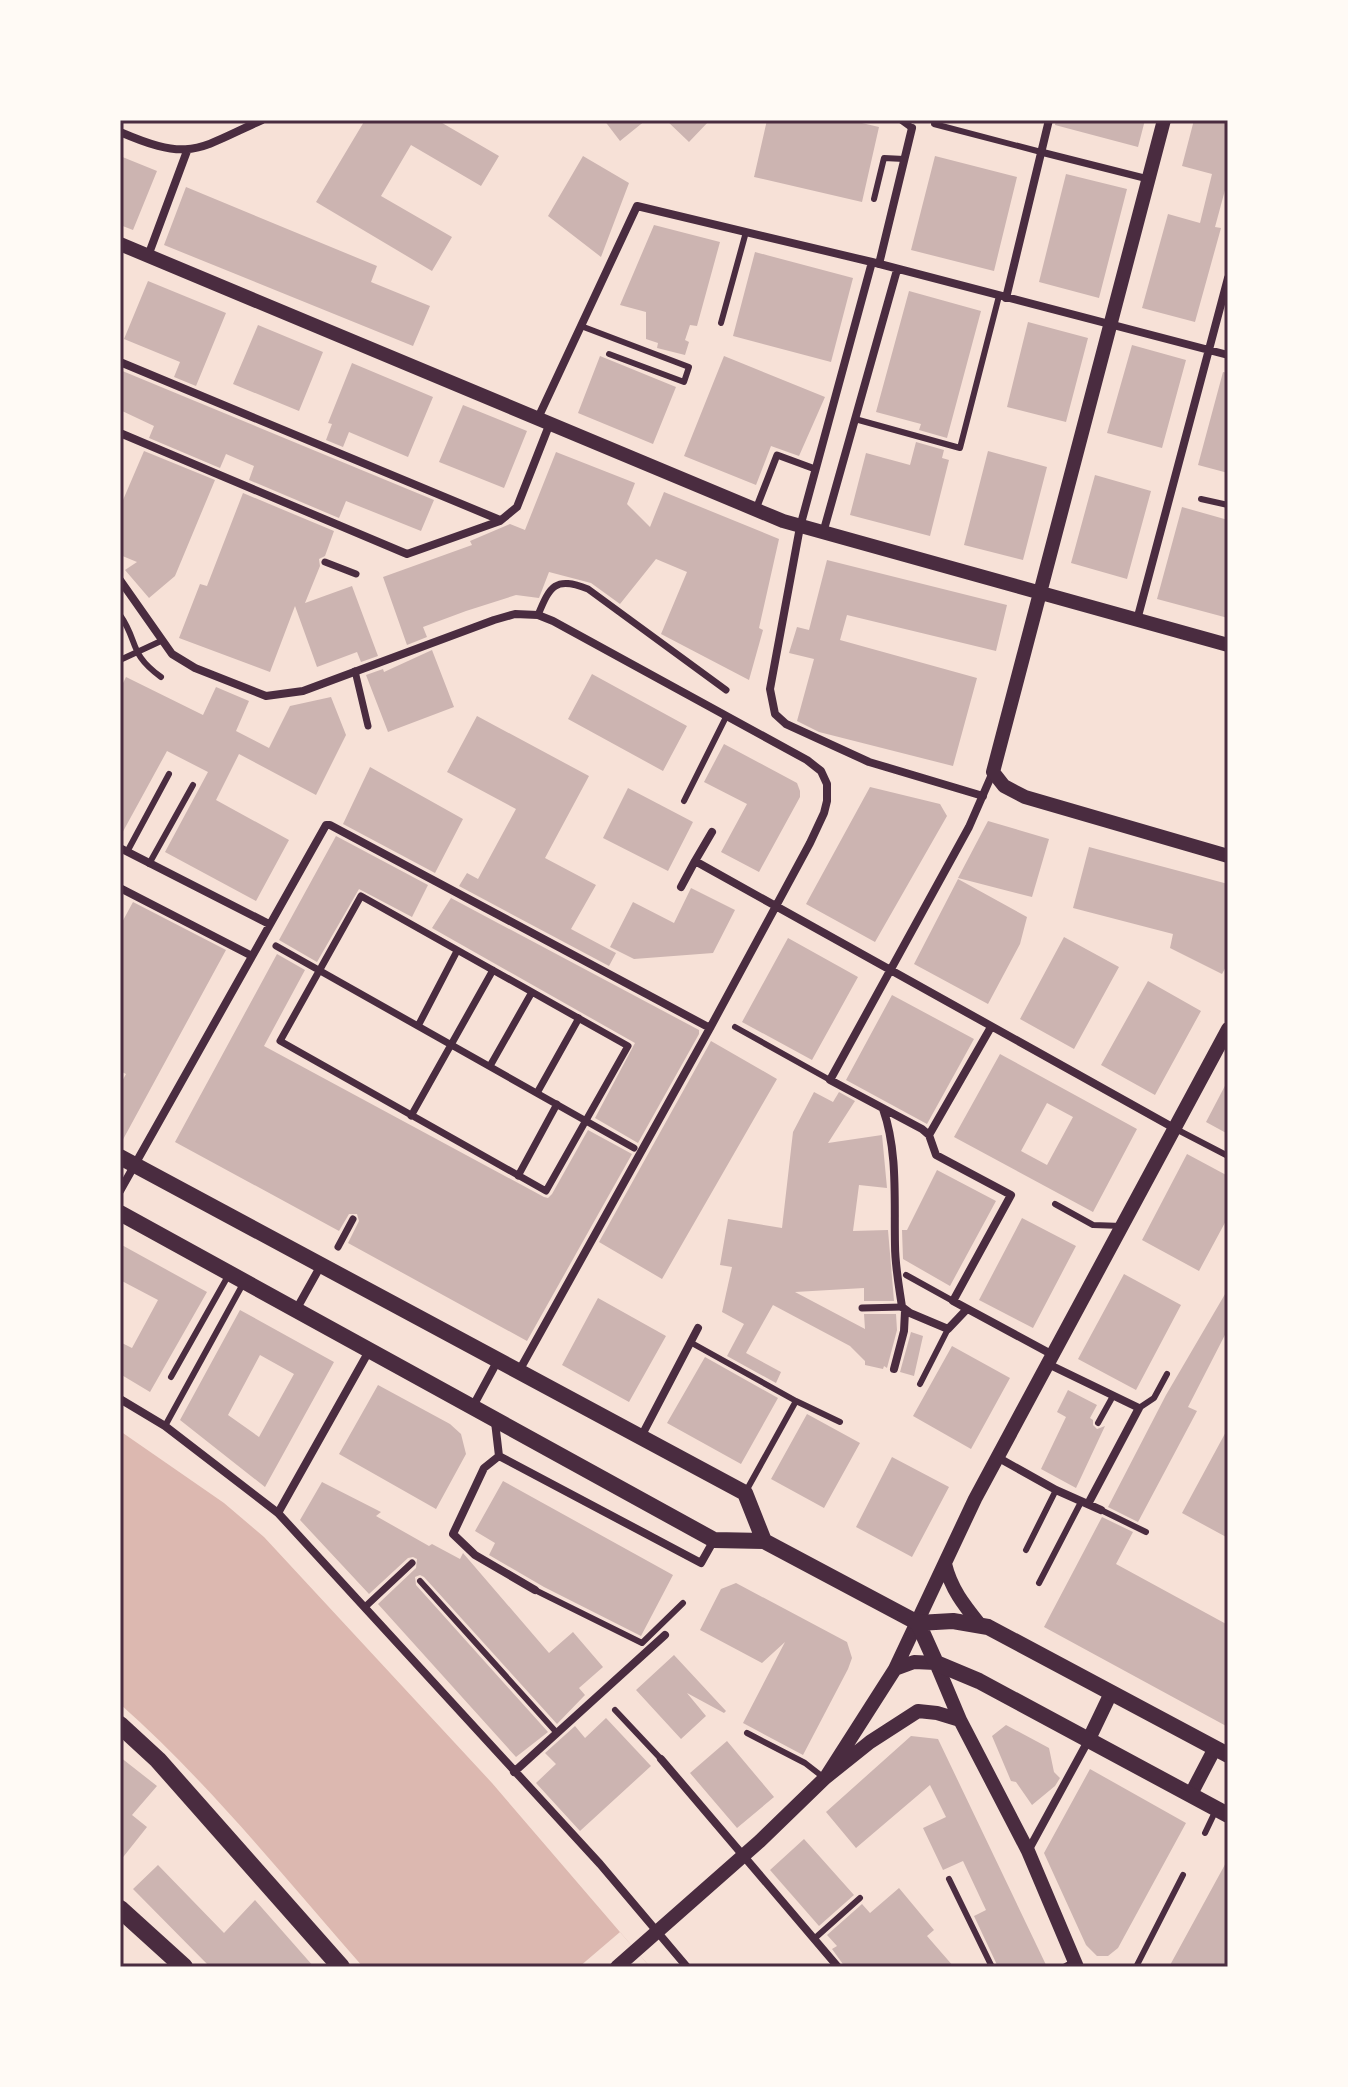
<svg xmlns="http://www.w3.org/2000/svg" width="1348" height="2087" font-family="'Roboto Serif',serif">
<style>
.water{fill:#dcb8b0}
.pier{fill:#f7e1d7}
.building{fill:#ccb4b1;fill-rule:evenodd}
.lines{fill:none;stroke-linecap:round;stroke-linejoin:round}
.service{stroke:#4a2c40;stroke-width:6}
.pedestrian{stroke:#4a2c40;stroke-width:7}
.minor{stroke:#4a2c40;stroke-width:8}
.tertiary{stroke:#4a2c40;stroke-width:14}
.secondary{stroke:#4a2c40;stroke-width:16}
.primary{stroke:#4a2c40;stroke-width:18}
.neatline{fill:none;stroke:#4a2c40;stroke-width:3}
</style>
<rect width="100%" height="100%" fill="#f7e1d7"/>
<path class="water" d="M120,1431L224,1503L264,1537L492,1783L650,1967H363C285,1878 209,1783 120,1704Z"/>
<path class="pier" d="M620,1932L650,1967H579Z"/>
<path class="building" d="M365,120H437L499,156L481,186L411,145L381,196L452,237L432,271L316,202Z
M604,120H646L620,141Z
M666,120H710L689,142Z
M767,120H849L879,127L862,202L754,177Z
M1056,120H1145L1138,147L1055,125Z
M1194,120H1228V179L1215,227L1221,228L1195,322L1142,308L1168,214L1200,223L1212,174L1182,166Z
M120,156L157,171L133,230L120,225Z
M583,156L629,183L601,257L548,216Z
M935,156L1017,177L994,271L911,250Z
M1066,174L1127,189L1099,298L1039,282Z
M186,187L377,266L371,282L430,306L413,346L164,245Z
M654,225L720,242L697,326L690,325L685,340L689,342L685,355L657,348L658,343L646,339V312L620,305Z
M755,252L853,278L831,362L733,336Z
M148,281L226,313L196,386L174,377L180,362L124,339Z
M909,291L981,311L947,438L919,430L921,424L876,412Z
M1028,322L1088,338L1066,422L1007,407Z
M258,325L323,352L299,411L233,384Z
M1132,345L1186,360L1162,448L1107,433Z
M600,356L676,387L653,444L578,413Z
M724,356L825,397L799,456L771,446L756,485L684,456Z
M352,363L433,397L408,457L349,432L343,447L326,440L332,424L328,423Z
M120,370L434,500L421,531L346,501L339,518L249,480L254,466L226,454L220,468L149,438L154,426L120,410Z
M1223,372L1228,373V473L1198,465Z
M463,405L527,431L504,488L439,462Z
M916,442L944,450L942,458L949,460L930,536L850,515L866,453L910,465Z
M144,451L215,480L175,576L149,598L125,570L137,562L120,555V507Z
M988,451L1047,467L1023,560L964,545Z
M556,452L635,483L627,504L650,527L664,492L779,539L759,628L763,630L749,680L661,634L687,572L656,559L620,604L591,583L549,572L539,598L516,595L466,611L423,627L427,637L407,645L383,577L472,545L470,541L510,524L525,530Z
M1095,475L1151,491L1127,579L1071,563Z
M243,493L334,531L325,556L319,559L320,566L305,603L352,586L378,656L361,662L357,652L317,667L295,606L270,672L179,638L200,584L207,586Z
M1182,507L1228,520V618L1157,599Z
M827,560L1007,605L996,651L847,615L840,640L977,678L953,766L819,732L797,721L814,659L789,653L797,627L809,630Z
M432,650L454,707L388,732L366,675L383,669L384,672Z
M592,674L687,726L663,771L568,719Z
M126,677L203,715L216,687L249,701L236,731L269,748L290,706L331,697L346,735L316,795L239,754L216,800L289,840L256,901L165,852L208,772L167,751L120,837V689Z
M477,716L589,776L545,858L596,885L571,929L616,953L609,966L459,886L467,873L478,879L516,809L447,772Z
M724,744L797,783L800,791V797L759,872L721,852L747,804L704,782Z
M370,767L463,819L435,873L343,824Z
M870,787L940,804L947,816L875,942L806,904Z
M628,788L693,822L668,871L603,838Z
M988,821L1049,839L1032,897L958,878Z
M336,836L428,885L412,917L359,889L317,962L279,940Z
M1089,847L1228,884V963L1222,974L1170,948L1173,934L1073,908Z
M958,879L1027,917L1020,944L988,1004L914,964Z
M691,888L735,910L713,953L634,959L610,947L633,902L674,923Z
M451,898L699,1030V1034L638,1143L595,1118L635,1043L432,928Z
M133,902L226,950L120,1145V1085L126,1074L120,1071V926Z
M1064,937L1119,967L1074,1049L1020,1019Z
M788,938L858,977L812,1060L742,1022Z
M277,954L305,970L264,1046L544,1197L548,1198L552,1194L588,1130L632,1154L527,1341L348,1243L359,1221L357,1214H349L339,1231L175,1142Z
M1148,981L1201,1011L1155,1095L1101,1065Z
M892,995L974,1039L927,1124L846,1080Z
M711,1041L777,1079L662,1279L599,1242Z
M1000,1054L1137,1129L1093,1212L954,1137ZM1047,1103L1073,1117L1047,1165L1021,1151Z
M1228,1080V1134L1206,1122Z
M814,1092L833,1102L839,1092L855,1101L828,1143L882,1135L887,1188L859,1185L853,1231L888,1230L894,1301H864V1288L795,1292L865,1329L864,1314H896L897,1330L887,1368L884,1366L883,1369L865,1365V1361L850,1346L773,1305L746,1353L781,1372L776,1383L727,1356L744,1324L722,1312L732,1267L720,1265L728,1219L782,1228L793,1132Z
M1187,1154L1228,1176V1217L1199,1271L1142,1240Z
M937,1170L996,1201L950,1286L903,1259L902,1230H907Z
M1022,1218L1076,1246L1033,1328L979,1300Z
M120,1244L207,1292L150,1392L120,1374V1342L132,1348L158,1300L120,1280Z
M1124,1274L1181,1305L1136,1390L1078,1359Z
M1228,1289V1329L1188,1407L1197,1411L1138,1522L1108,1507L1166,1395Z
M598,1298L666,1336L629,1402L562,1365Z
M240,1310L334,1362L265,1487L180,1420ZM260,1355L294,1374L259,1437L228,1415Z
M911,1332L923,1336L914,1376L900,1372Z
M952,1346L1010,1378L971,1449L913,1416Z
M705,1357L778,1398L741,1464L667,1423Z
M378,1385L450,1424L461,1434L466,1454L436,1509L339,1454Z
M1068,1390L1097,1405L1090,1418L1093,1420V1425L1097,1429L1105,1426L1076,1488L1041,1469L1066,1417L1057,1412Z
M807,1414L860,1443L824,1508L771,1479Z
M1228,1428V1538L1182,1513Z
M892,1457L949,1487L912,1557L856,1527Z
M503,1481L673,1575L641,1636L544,1587L489,1555L495,1543L475,1531Z
M322,1482L381,1512L376,1516L429,1546L432,1544L460,1559L463,1553L549,1653L573,1632L603,1667L579,1688L585,1695L557,1724L424,1577L420,1575L415,1577L416,1585L548,1732L516,1757L378,1604L416,1568L417,1559L413,1557L408,1558L369,1594L300,1520Z
M1102,1517L1133,1532L1116,1564L1228,1625V1727L1044,1627Z
M736,1583L847,1642L852,1658L848,1669L803,1755L743,1723L785,1642L762,1663L700,1630L721,1589Z
M674,1655L726,1711L724,1713L687,1693L706,1716L681,1739L636,1690Z
M606,1718L651,1766L580,1831L536,1783L556,1764L545,1753L575,1726L585,1738Z
M1006,1725L1049,1748L1054,1772L1060,1778L1055,1786L1032,1805L1016,1782L1011,1781L992,1736Z
M911,1736L938,1739L1047,1967H998L974,1916L986,1910L963,1861L943,1870L923,1828L946,1817L930,1785L856,1848L826,1812Z
M727,1741L774,1797L737,1828L690,1773Z
M120,1757L157,1786L132,1815L147,1827L120,1861Z
M1090,1769L1186,1823L1118,1948L1108,1956H1097L1086,1945L1044,1853Z
M804,1839L854,1895L819,1926L770,1870Z
M1228,1859V1967H1169Z
M158,1865L224,1933L255,1900L314,1967H210L133,1889Z
M899,1888L934,1930L927,1936L954,1967H845L832,1949L837,1946L827,1935L862,1904L870,1913Z"/>
<g class="lines">
<path class="service" d="M934,124L1041,152
M874,199L884,158L904,159
M721,323L746,232
M581,326L689,367L684,382L609,354
M855,419L960,448L999,296
M1201,499L1228,505
M120,615C139,642 128,653 161,677
M120,660L161,641
M684,801L726,717
M127,852L169,774
M149,864L193,785
M735,1027L830,1080
M1174,1128L1228,1156
M1055,1204L1093,1225L1122,1226
M906,1275L953,1301
M690,1342L796,1401L745,1493
M171,1377L228,1276
M920,1384L948,1329
M796,1401L840,1422
M1139,1408L1154,1398L1167,1374
M1098,1423L1113,1396
M165,1426L244,1282
M1101,1510L1146,1532
M1026,1550L1056,1490
M420,1581L557,1733
M1039,1583L1081,1502
M535,1590L642,1643L683,1603
M615,1710L661,1759
M747,1733L805,1763L823,1777
M1205,1833L1215,1812
M949,1879L992,1967
M814,1939L860,1898
M1064,1967L1075,1961
M1136,1967L1183,1875"/>
<path class="pedestrian" d="M901,120L912,128
M1041,152L1148,179
M756,509L777,455L815,469
M325,562L356,574
M538,615C550,586 555,576 588,589L726,690
M355,671L368,726
M361,896L628,1046L546,1191L280,1041Z
M276,946L634,1148
M418,1026L457,951
M490,1066L532,992
M537,1093L579,1018
M411,1116L493,970
M518,1176L557,1104
M338,1247L353,1219
M862,1308L902,1307
M365,1607L412,1563"/>
<path class="minor" d="M120,132C190,162 196,150 262,120
M148,256L187,151
M872,262L800,527L770,689L775,714L786,724L869,762L983,796
M879,264L912,128
M1006,298L1049,120
M120,362L500,520
M538,418L637,206L872,262L1228,355
M120,433L407,554L500,521L517,507L550,423
M823,533L897,270
M120,580L172,654L195,668L266,696L303,691L494,620L515,614L538,615L553,621L807,760L821,771L827,784V801L824,813L810,843L710,1028L330,825H326L120,1191
M1137,620L1228,278
M993,772L969,827L830,1080L922,1129L929,1135L936,1155L1011,1195L953,1301L1053,1355
M120,848L269,924
M695,861L712,832
M681,887L695,861L1174,1128
M120,888L252,956
M883,1109C898,1151 894,1200 895,1245C895,1266 899,1286 902,1307L910,1313L948,1329L967,1309
M929,1135L991,1027
M296,1310L320,1267
M1048,1364L1139,1408L1088,1504
M894,1369L904,1331L905,1311
M519,1371L710,1028
M120,1399L165,1426L278,1513L600,1864L687,1967
M472,1408L498,1360
M495,1422L499,1456L484,1468L453,1534L475,1555L535,1590
M642,1435L698,1328
M499,1456L701,1563L714,1540
M997,1457L1056,1490L1101,1510
M278,1513L369,1351
M661,1759L838,1967
M514,1772L665,1635
M1028,1851L1088,1741"/>
<path class="tertiary" d="M1164,120L993,772L1004,786L1025,797L1228,856
M120,244L783,521L1228,645
M945,1564C951,1589 964,1605 980,1625
M895,1669L914,1662L936,1663L960,1720L1028,1851L1077,1967
M1088,1741L1111,1693
M826,1777L895,1669L975,1499L1228,1029
M1191,1794L1215,1748
M617,1967L760,1841L825,1778L870,1742L918,1711L937,1713L960,1720"/>
<path class="secondary" d="M120,1157L745,1493L764,1541
M120,1213L714,1540L764,1541L918,1623L953,1621L988,1627L1228,1755
M918,1623L936,1663L979,1681L1228,1815"/>
<path class="primary" d="M120,1725L158,1760L341,1967
M120,1909L184,1967"/>
</g>
<rect width="1348" height="2087" fill="none" stroke="#fffaf5" stroke-width="244"/>
<rect x="122" y="122" width="1104" height="1843" class="neatline"/>
</svg>
